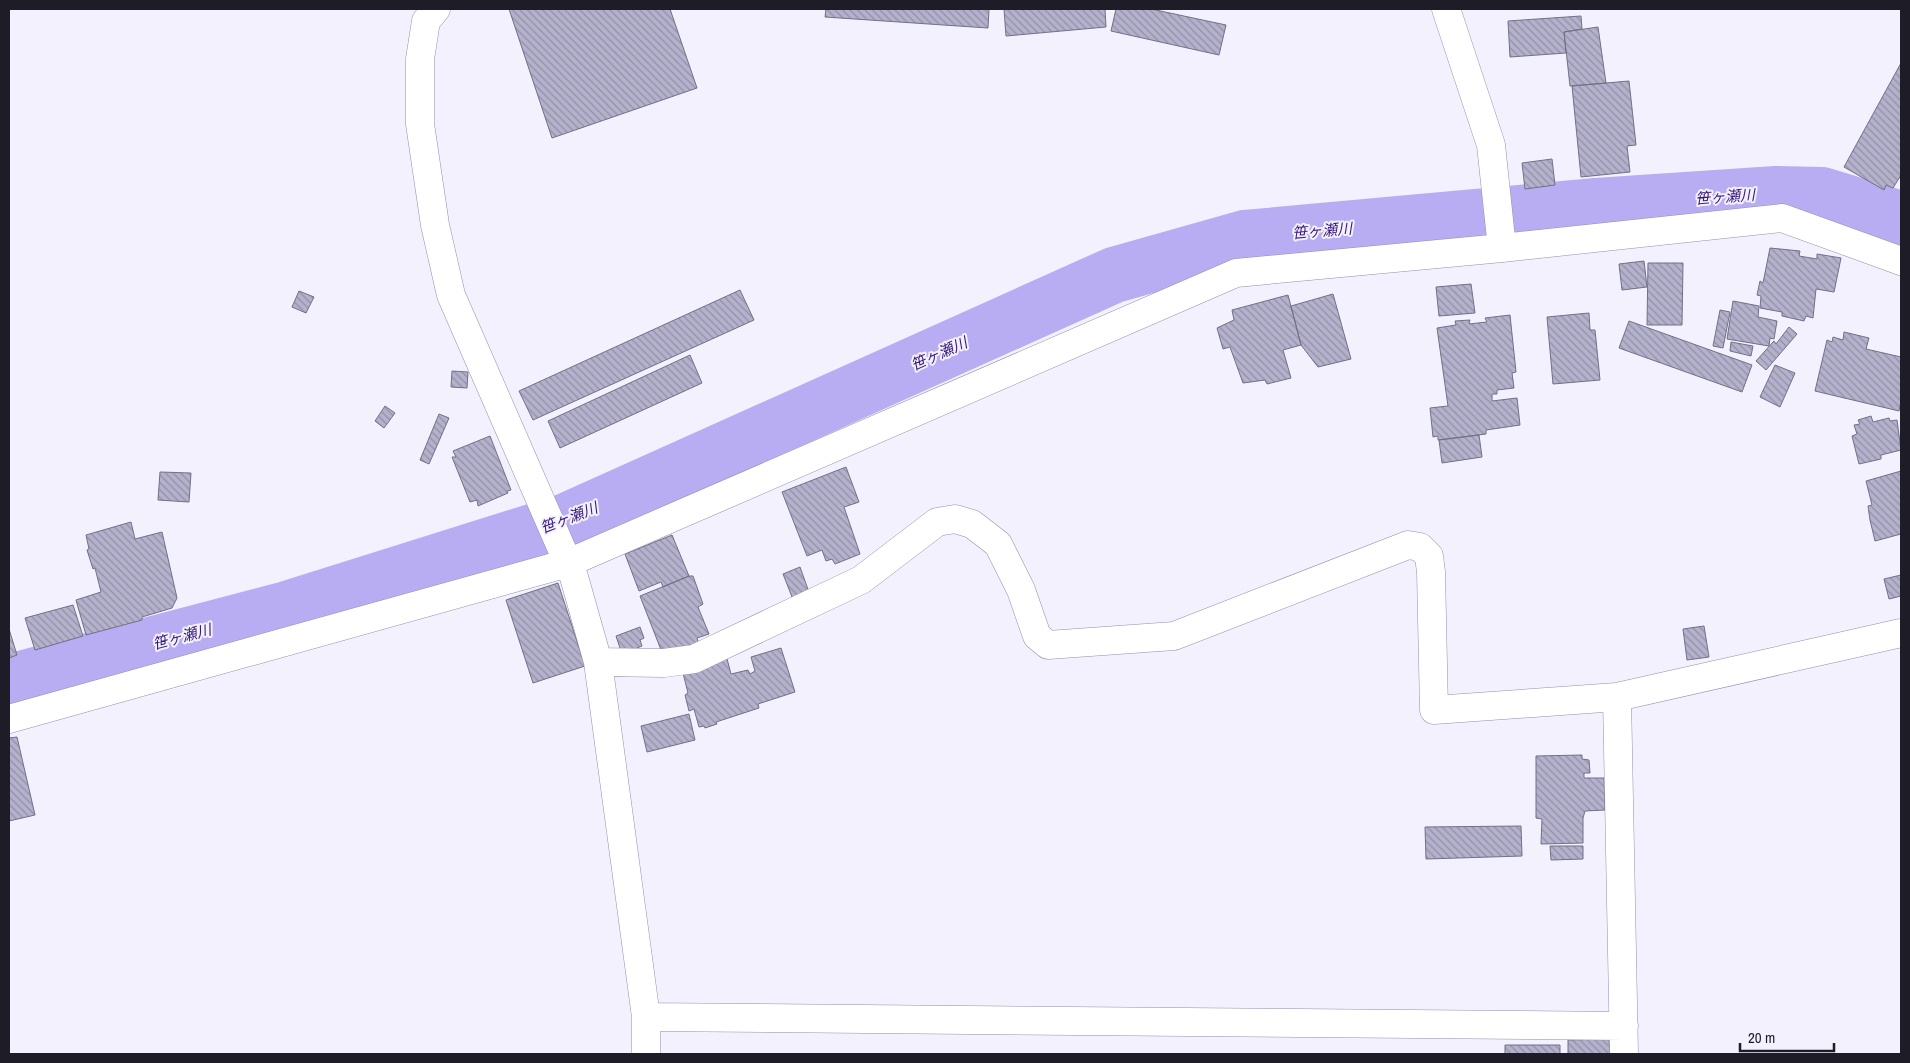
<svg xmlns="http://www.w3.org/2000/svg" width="1910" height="1063" font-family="'Archivo Narrow','Noto Sans JP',sans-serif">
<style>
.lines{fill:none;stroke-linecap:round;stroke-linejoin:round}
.river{stroke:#b8adf3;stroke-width:56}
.building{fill:url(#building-back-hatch);stroke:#726f87}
.street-casing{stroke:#9390aa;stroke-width:29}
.street{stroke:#fff;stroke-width:28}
.labels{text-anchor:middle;stroke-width:4;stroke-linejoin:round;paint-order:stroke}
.water-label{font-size:15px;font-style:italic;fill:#39187b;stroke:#f2f1fd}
</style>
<defs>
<pattern id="building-back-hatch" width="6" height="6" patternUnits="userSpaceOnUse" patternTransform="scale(1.25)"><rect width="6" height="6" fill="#b4b1cc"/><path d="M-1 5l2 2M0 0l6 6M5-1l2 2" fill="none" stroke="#928fa6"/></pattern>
</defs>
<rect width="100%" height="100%" fill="#f2f1fd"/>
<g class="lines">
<path class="river" d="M9,682L287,609L564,522L1114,275L1245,238L1596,206L1776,194L1822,195L1901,219"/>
</g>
<path class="building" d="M509,9H670L697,88L552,138Z
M826,9H989L988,28L825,17Z
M1004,9H1105L1106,27L1006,36Z
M1116,9H1151L1226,25L1219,55L1111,31Z
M1581,16L1582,29L1564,32L1566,53L1510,57L1508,21Z
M1598,27L1606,83L1570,86L1564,32Z
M1901,63V175L1893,188L1886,185L1884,190L1844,167Z
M1629,81L1636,145L1627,146L1630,172L1581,177L1572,86Z
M1552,159L1555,185L1525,189L1522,163Z
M1770,248L1800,251L1799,256L1817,259V254L1841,258L1834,292L1816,289L1813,318L1806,316L1804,321L1782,316V312L1760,308L1761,296L1757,295L1760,281L1763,283Z
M1644,261L1647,287L1622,290L1619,264Z
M1648,263H1683L1682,325H1647Z
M1471,284L1475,313L1439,316L1436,287Z
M740,290L754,320L533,420L519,391Z
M299,291L314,297L306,313L292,307Z
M1333,294L1351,359L1318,367L1301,345L1291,306Z
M1288,295L1301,345L1283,350L1291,378L1267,384L1265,380L1243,383L1230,347L1223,349L1217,328L1234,320L1232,310Z
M1733,301L1759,306L1758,317L1777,321L1774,339L1770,338L1769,346L1727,339Z
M1720,310L1730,312L1723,348L1713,346Z
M1589,313L1590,330H1595L1600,380L1553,384L1547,317Z
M1510,315L1516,372L1512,373L1514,388L1497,390V394H1492V401L1517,398L1520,425L1486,430V434L1438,440V436L1433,437L1430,408L1448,406L1437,328L1456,325L1455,321L1470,320L1469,324L1487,322L1485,318Z
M1629,321L1752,365L1742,392L1619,348Z
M1789,327L1797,334L1766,370L1756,361L1774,341L1776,344Z
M1844,332L1869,338L1866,349L1901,357V401L1899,411L1815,391L1827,340L1832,342L1833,337L1843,340Z
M1731,342L1753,346L1751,356L1730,351Z
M690,355L702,383L560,448L548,421Z
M1775,365L1795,373L1780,407L1760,397Z
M452,371L468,372L467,388L451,387Z
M385,406L395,413L384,428L375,421Z
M439,414L449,418L429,464L420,460Z
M1871,416L1873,422L1889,418L1890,421L1897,420L1901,450L1881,455V459L1859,464L1852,436L1857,434L1854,425L1860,424L1858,420Z
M1479,435L1482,457L1442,463L1439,440Z
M490,436L511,490L507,491L508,493L478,506L477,500L470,502L452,457H456L453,451Z
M846,467L859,502L844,507L860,554L835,564L832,559L826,561L822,550L807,556L782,492Z
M1901,471V534L1875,541L1870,520L1868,506L1872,505L1866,481Z
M160,472L191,473L189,502L158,500Z
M131,522L135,539L162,532L177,598L172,608L142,617V620L86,635L76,600L101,592L95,568L93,569L87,550L89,549L86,535Z
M672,535L689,576L663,587L661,582L639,591L625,554Z
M800,567L810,595L794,602L783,574Z
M1901,575V596L1889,599L1884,579Z
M689,576H693L703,604L698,607L709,634L697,638L699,644L663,655L640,596Z
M558,583L585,666L533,683L506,600Z
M73,605L83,636L35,650L25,618Z
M1704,626L1709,657L1687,660L1683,629Z
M640,627L644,638L640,640L642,646L622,654L616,636Z
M9,629L17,655L9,658Z
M781,648L795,692L758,704L759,708L716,722L717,724L705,728L704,726L699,727L694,709L689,711L685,695L688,693L682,669L726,655L731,674L748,670L750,674L755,671L751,657Z
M689,714L695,740L647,752L641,726Z
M17,737L35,815L9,821V738Z
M1582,755V759L1589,760L1590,773H1584V778H1604L1605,810L1585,811L1583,818V843L1541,844L1542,819L1536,818V756Z
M1521,826L1522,856L1426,859L1425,827Z
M1550,846H1583V859L1551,860Z
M1609,1039L1610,1054H1568V1040Z
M1505,1045H1560V1054H1505Z"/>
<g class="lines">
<g class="street-casing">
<path id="street" d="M436,9L426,21L420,59V124L435,225L451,295L574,577L598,662L646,1017V1054
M1446,9L1491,145L1502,248
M598,662L664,663L694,659L861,580L937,522L955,519L972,524L998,544L1021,590L1037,636L1048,645L1174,636L1408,545L1420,547L1429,556L1431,572L1434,710L1617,697L1901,633
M1617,697L1624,1054
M9,719L568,563L1236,273L1502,248L1782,218L1901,261
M646,1017L1624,1026"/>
</g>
<use href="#street" class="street"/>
</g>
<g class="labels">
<g class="water-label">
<text transform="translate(1725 197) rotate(-4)" y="5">笹ヶ瀬川</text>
<text transform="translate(1322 231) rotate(-5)" y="5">笹ヶ瀬川</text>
<text transform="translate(939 354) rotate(-24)" y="5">笹ヶ瀬川</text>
<text transform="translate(569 518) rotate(-21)" y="5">笹ヶ瀬川</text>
<text transform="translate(182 637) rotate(-15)" y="5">笹ヶ瀬川</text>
</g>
</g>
<rect width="1910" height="1063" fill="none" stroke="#1e1d27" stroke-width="20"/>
<path d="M1740 1043v8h94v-8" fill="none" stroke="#1e1d27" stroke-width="2.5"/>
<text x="1748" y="1043" font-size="15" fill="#1e1d27" stroke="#f2f1fd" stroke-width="4" paint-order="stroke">20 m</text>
</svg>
